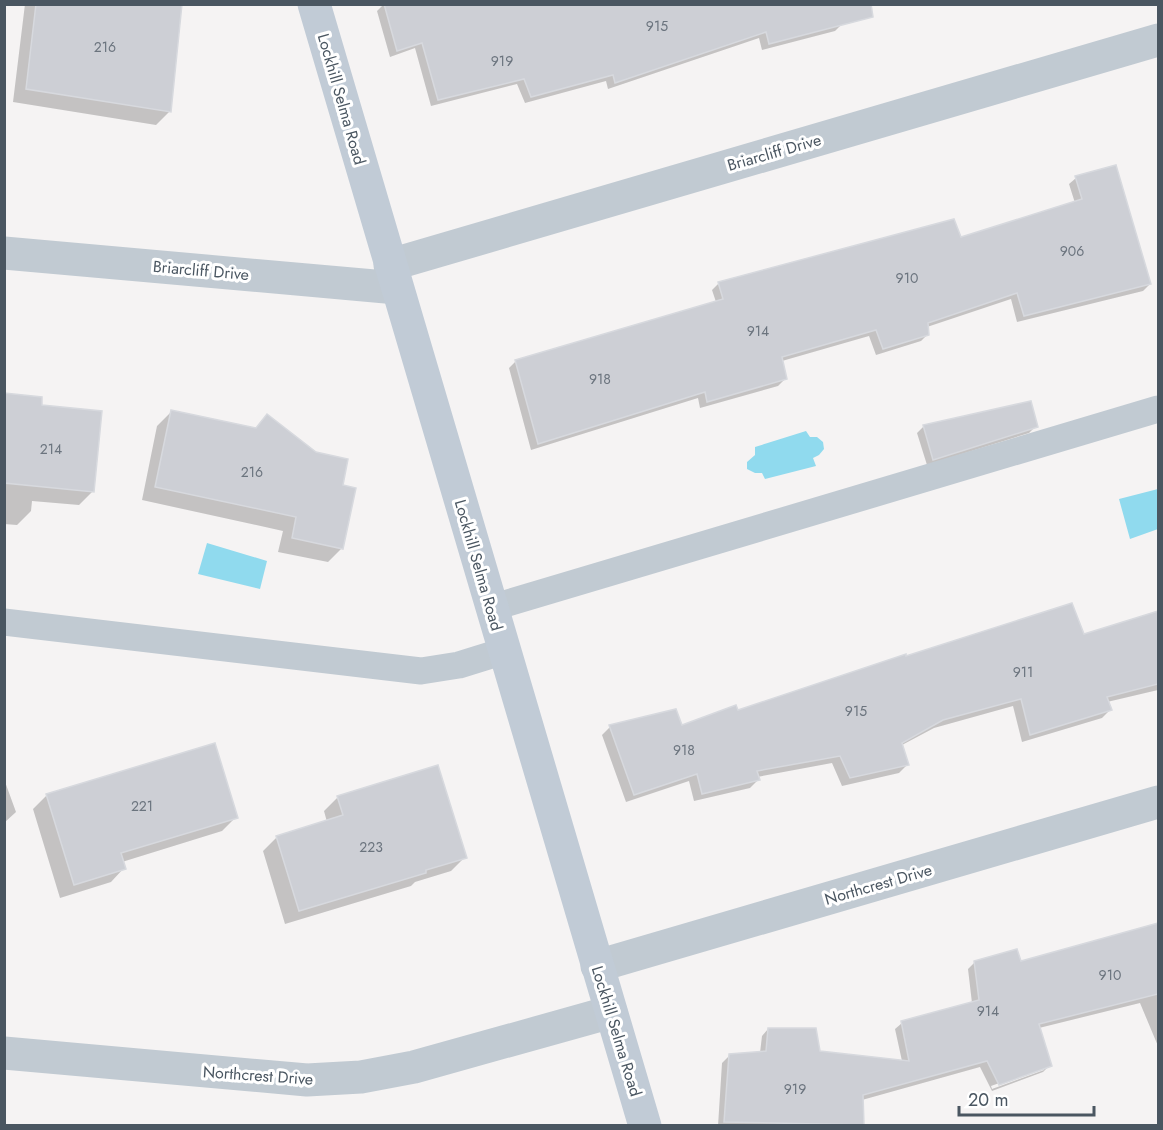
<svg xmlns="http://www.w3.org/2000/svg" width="1163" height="1130" font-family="Jost,sans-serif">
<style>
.water{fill:#90daee}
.shadow{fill:#0003;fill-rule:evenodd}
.building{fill:#cdcfd5;stroke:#d7d9de;stroke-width:1.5}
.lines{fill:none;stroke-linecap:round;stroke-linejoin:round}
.lane{stroke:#c1cad2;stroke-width:27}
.street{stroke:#c1cad2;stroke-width:33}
.secondary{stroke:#c1cbd6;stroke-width:33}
.labels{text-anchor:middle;stroke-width:6;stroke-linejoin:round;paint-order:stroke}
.number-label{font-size:14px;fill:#6b747e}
.street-label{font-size:16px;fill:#4a5661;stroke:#fff}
</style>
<rect width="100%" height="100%" fill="#f5f3f3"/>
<path class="water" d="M806,431L810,437H817L823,442L824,449L819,455L813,458L816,466L765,479L762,473H755L747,469V462L755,455V447Z
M1158,489V529L1130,539L1119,499Z
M207,543L267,561L260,589L198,574Z"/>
<path class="shadow" d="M25,4H180L170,111L156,125L13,102Z
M384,4H840L842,24L835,31L762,50L759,38L608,89L606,81L525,103L517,84L431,106L415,48L390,57L377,11Z
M1076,178L1150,284L1143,291L1017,322L1011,299L927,327L928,334L921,341L876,355L869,336L782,361L785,379L778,386L700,408L698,398L531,450L509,368L515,362L716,302L712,290L719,283L960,239L1075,203L1069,184Z
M4,394L40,407L93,491L79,505L32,501L31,511L17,525L4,524Z
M171,412L254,430L268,416L342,548L328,562L278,552L283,531L142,500L157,426Z
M924,426H1036L1029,433L927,465L917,433Z
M1158,612V690L1107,702L1110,710L1102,718L1022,742L1013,706L934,728L902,745L907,765L899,773L842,786L832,763L757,777L758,780L750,788L694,801L689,781L626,802L602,735L610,727H681L737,712L905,657L1083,636Z
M4,779L16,812L4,823Z
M47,795L236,817L222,831L122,862L124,868L111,882L60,898L33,809Z
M338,797L465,857L451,871L415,882L411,886L285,924L263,851L277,837L327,822L324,811Z
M1158,924V1046L1140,1003L1039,1028L1050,1065L1043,1072L992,1091L980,1067L862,1100L863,1126H718L722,1063L729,1056L760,1053L762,1036L768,1029L818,1052L902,1061L895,1029L902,1023L972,1003L968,969L975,962L1020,963ZM1044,1067V1070L992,1089L991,1086Z"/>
<path class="building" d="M36,4H182L171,112L26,89Z
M384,4H871L873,17L769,44L766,32L615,83L613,75L531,97L524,79L438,100L422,43L397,51Z
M1116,165L1151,284L1024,316L1017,293L928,323L929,335L883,349L876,330L782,357L787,379L707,402L705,392L538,444L515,360L723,299L718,282L954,219L961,237L1082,199L1075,176Z
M4,393L42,397V405L102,411L94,492L4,483Z
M1031,401L1038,427L933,460L923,425Z
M171,410L256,428L267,414L316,452L348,459L343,485L356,488L343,549L292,538L296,517L155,487Z
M1072,603L1084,634L1158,611V684L1107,697L1112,710L1030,735L1021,699L943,720L902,743L909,765L850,778L840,756L757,771L760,780L702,794L697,774L634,795L609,725L676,709L682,725L736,705L738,710L906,654V656Z
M215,743L238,818L121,853L126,869L74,885L46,794Z
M438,765L467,858L426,870V873L299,911L276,836L343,815L337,796Z
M1158,923V994L1039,1024L1052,1066L999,1085L987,1061L863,1095L864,1125L724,1122L729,1054L766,1051L768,1028H816L820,1051L909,1061L901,1021L979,1000L974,961L1017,949L1021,961Z"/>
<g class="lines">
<path class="lane" d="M491,608L1158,409
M4,622L421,671L459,665L504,651"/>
<path class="street" d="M4,253L397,288
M390,265L1158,40
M597,966L1158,802
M4,1053L307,1080L361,1077L414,1067L611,1012"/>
<path class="secondary" d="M314,4L645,1126"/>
</g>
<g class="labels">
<g class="number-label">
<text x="657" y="31">915</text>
<text x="105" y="52">216</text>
<text x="502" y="66">919</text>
<text x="1072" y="256">906</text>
<text x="907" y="283">910</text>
<text x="758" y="336">914</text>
<text x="600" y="384">918</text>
<text x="51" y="454">214</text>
<text x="252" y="477">216</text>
<text x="1023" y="677">911</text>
<text x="856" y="716">915</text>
<text x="684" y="755">918</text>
<text x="142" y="811">221</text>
<text x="371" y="852">223</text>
<text x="1110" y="980">910</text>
<text x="988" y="1016">914</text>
<text x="795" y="1094">919</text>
</g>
<g class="street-label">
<text transform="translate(342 99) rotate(74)" y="6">Lockhill Selma Road</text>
<text transform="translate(774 152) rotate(-16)" y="6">Briarcliff Drive</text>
<text transform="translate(201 270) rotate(5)" y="6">Briarcliff Drive</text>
<text transform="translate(479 565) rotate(74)" y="6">Lockhill Selma Road</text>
<text transform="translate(878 884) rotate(-16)" y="6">Northcrest Drive</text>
<text transform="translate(617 1031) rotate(73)" y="6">Lockhill Selma Road</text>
<text transform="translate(258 1075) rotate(4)" y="6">Northcrest Drive</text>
</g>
</g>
<rect width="1163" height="1130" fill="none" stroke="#4a5661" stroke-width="12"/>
<path d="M959 1106v9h135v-9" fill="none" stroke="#4a5661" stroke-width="3"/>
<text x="968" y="1106" font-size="18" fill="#4a5661" stroke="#ffffff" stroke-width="4.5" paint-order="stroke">20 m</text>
</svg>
